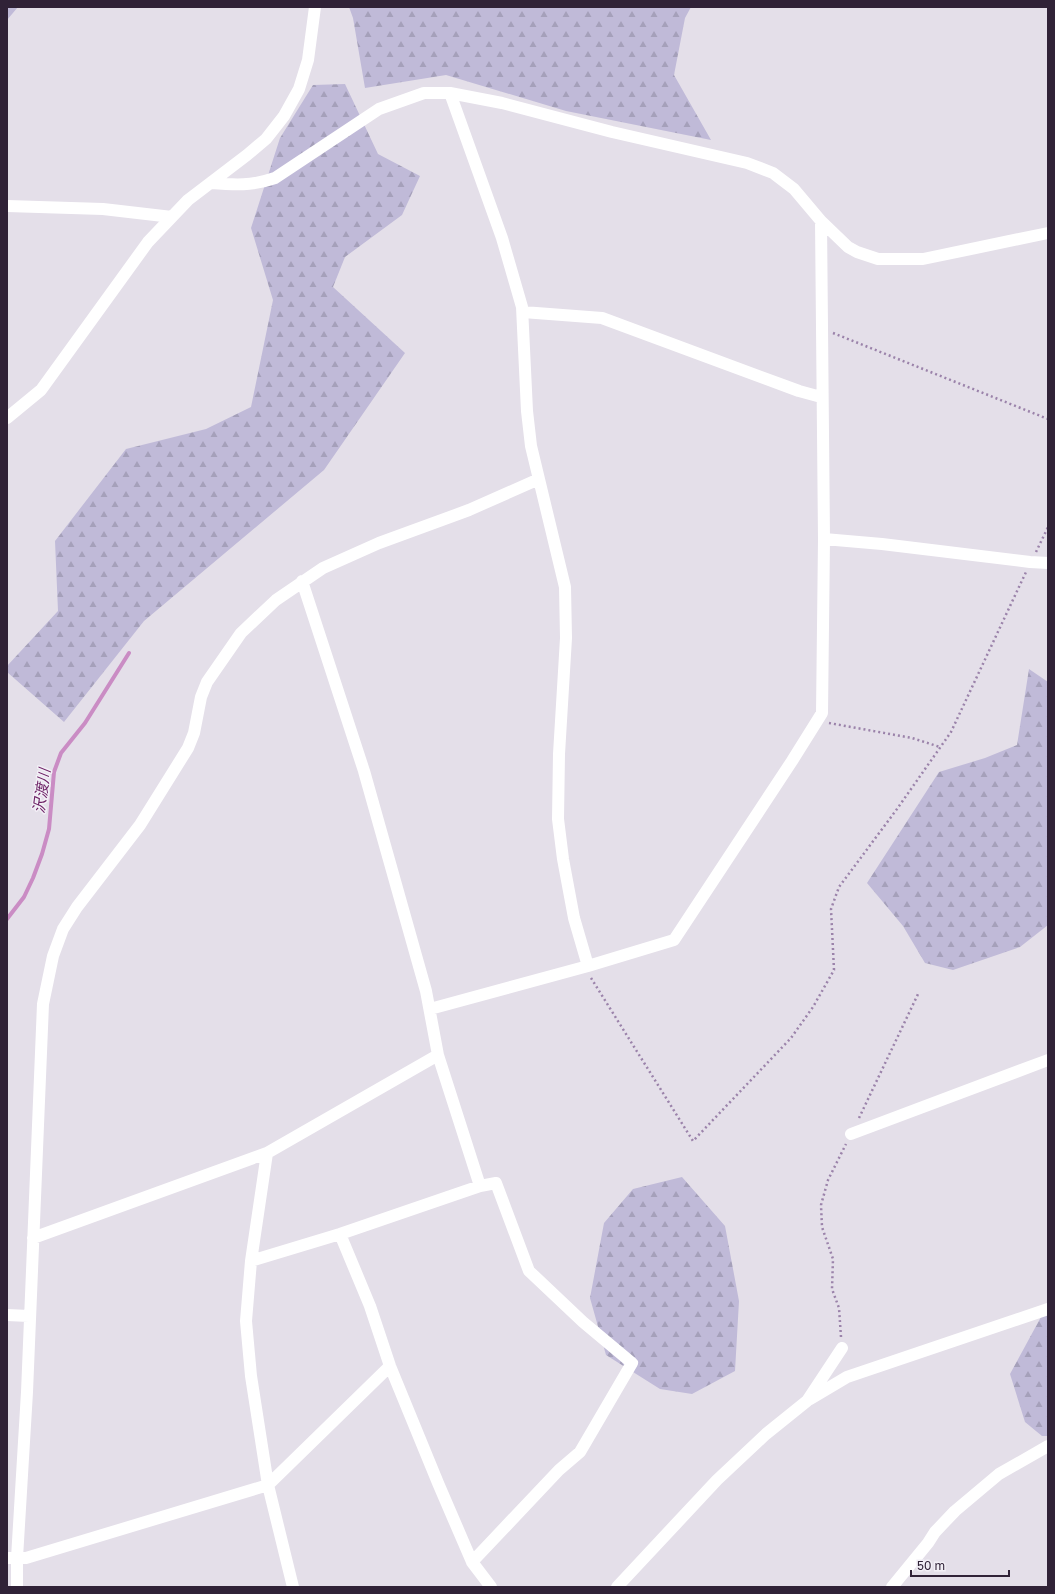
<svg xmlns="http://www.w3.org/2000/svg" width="1055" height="1594" font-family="'Golos Text','Noto Sans JP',sans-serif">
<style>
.forest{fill:url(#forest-firs)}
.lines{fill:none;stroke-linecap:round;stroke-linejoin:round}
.stream{stroke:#ca8cc4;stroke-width:4}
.path{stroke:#9b83aa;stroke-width:2.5;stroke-dasharray:2 3;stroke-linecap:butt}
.minor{stroke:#fff;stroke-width:12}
.labels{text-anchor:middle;stroke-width:3;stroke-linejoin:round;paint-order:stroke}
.water-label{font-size:15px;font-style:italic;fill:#6d2266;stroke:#f2eff6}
</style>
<defs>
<pattern id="forest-firs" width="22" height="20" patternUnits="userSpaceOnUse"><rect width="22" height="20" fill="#c0bad8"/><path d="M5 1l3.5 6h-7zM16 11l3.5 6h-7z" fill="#a5a0ba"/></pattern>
</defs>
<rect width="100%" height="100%" fill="#e4dfe9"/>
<path class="forest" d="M7,7H18L7,20Z
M349,7H691L685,18L674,75L711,140L566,111L446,75L365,88L353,18Z
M345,84L378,154L420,176L402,215L345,257L333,287L405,353L324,470L144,621L64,722L7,672V666L58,611L55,541L126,449L206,429L251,407L273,300L251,228L280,138L313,85Z
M1029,669L1048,682V925L1020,947L953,970L925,963L903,926L867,883L939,772L985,758L1017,745Z
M682,1177L725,1226L739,1301L735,1371L692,1394L660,1389L606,1355L590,1298L604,1223L633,1189Z
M1048,1304V1436H1042L1025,1422L1010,1374Z"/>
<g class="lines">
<path class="stream" d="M7,919L24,897L33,878L42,854L49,829L54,772L61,753L85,723L129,653"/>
<path class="path" d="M833,333L1048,419
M1036,552L1048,527
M829,723L912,738L940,747
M591,978L693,1141L791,1038L813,1007L834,970L831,909L839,887L897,809L951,732L1026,572
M859,1118L919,992
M841,1337L839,1308L832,1289L833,1259L822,1227L821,1205L828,1180L846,1144"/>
<path class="minor" d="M450,93L502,238L522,307L527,411L531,446L565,587L566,638L559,754L558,819L563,859L574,918L588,966
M211,183C235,185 252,186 275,178L379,109L424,93H450L502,103L612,132L747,163L773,173L794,189L821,221L848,247L857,252L878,259H923L1048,233
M7,206L103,209L172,217
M523,312L602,318L799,391L821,397
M7,418L41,390L148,242L188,200L247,155L266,139L284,116L299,89L308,60L315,7
M824,539L882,544L1030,562L1048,563
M302,581L364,771L426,991L438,1055L480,1186
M430,1009L588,966L674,940L792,761L822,713L824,539L821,221
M851,1134L1048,1060
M267,1153L251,1261L246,1321L251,1376L268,1485L293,1587
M340,1234L370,1306L390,1366L438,1483L472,1562L491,1587
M33,1238L267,1153L438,1055
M251,1261L340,1234L480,1186L496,1183L529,1271L583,1322L632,1363L580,1452L559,1470L472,1562
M7,1315L29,1316
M810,1399L847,1377L1048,1309
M7,1558H26L268,1485L390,1366
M17,1587V1558L27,1392L43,1004L53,956L63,929L77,907L140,825L188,748L194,733L201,697L207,682L241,633L276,600L323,568L379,543L469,510L539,479
M617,1587L717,1480L766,1434L807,1401L842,1348
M892,1587L928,1543L935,1532L955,1511L999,1474L1048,1446"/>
</g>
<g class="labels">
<g class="water-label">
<text transform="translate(42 791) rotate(-82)" y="5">沢渡川</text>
</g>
</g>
<rect width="1055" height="1594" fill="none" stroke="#302237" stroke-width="16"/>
<path d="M911 1570v6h98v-6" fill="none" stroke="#302237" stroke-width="2"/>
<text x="917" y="1570" font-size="12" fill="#302237" stroke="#f2eff6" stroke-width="3" paint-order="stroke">50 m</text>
</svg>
